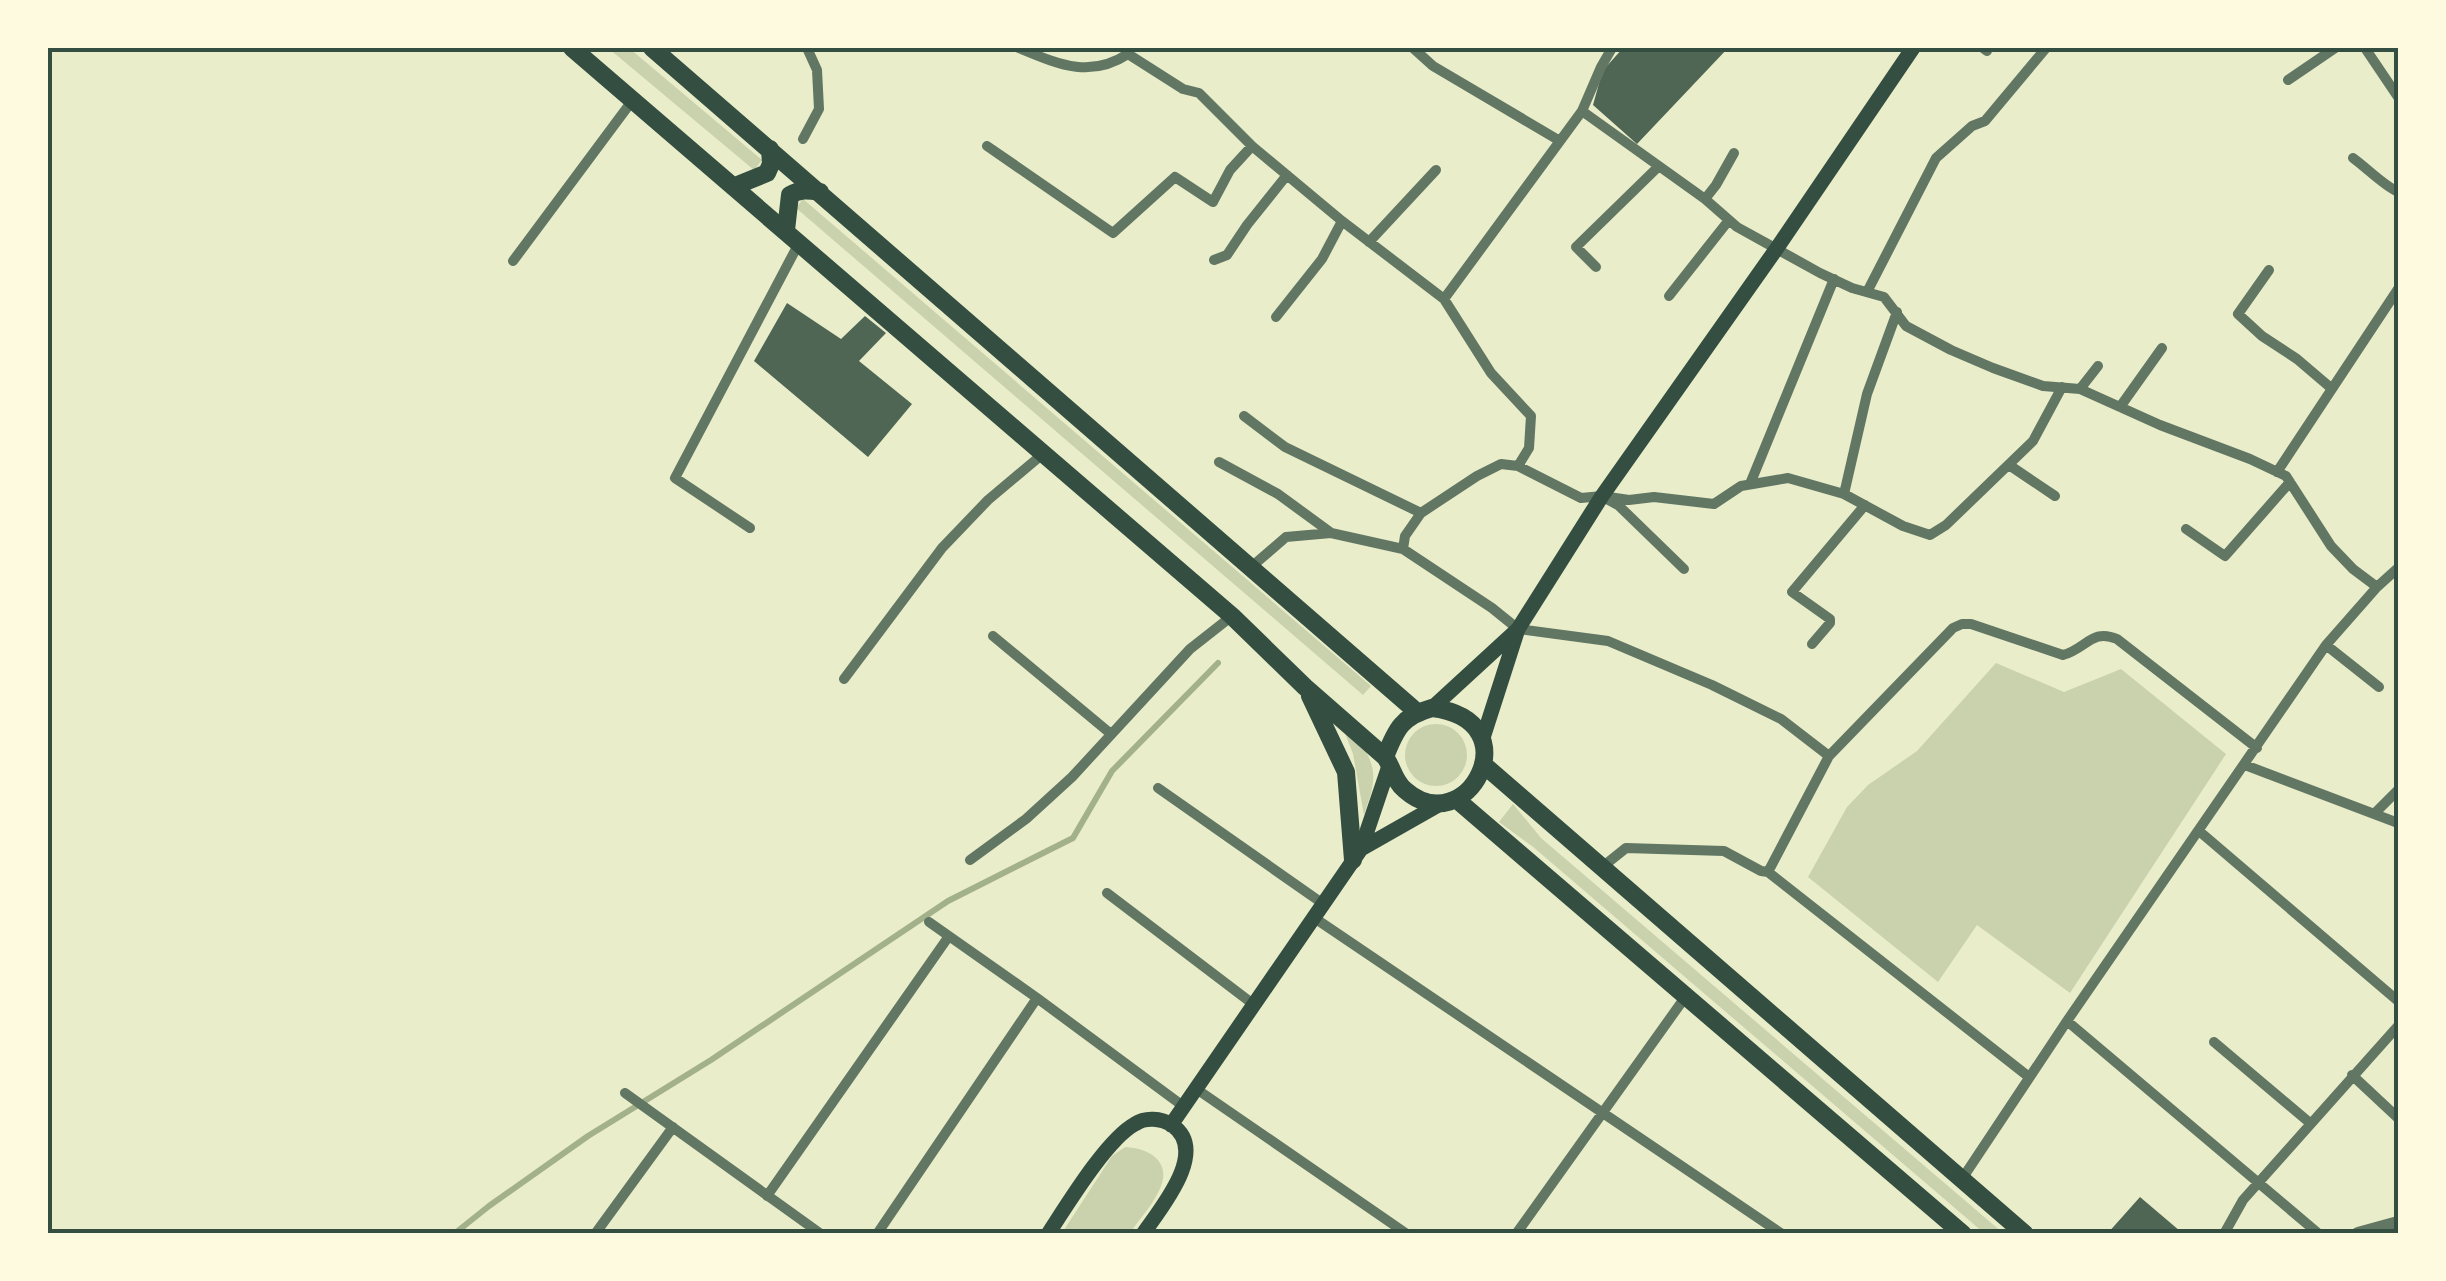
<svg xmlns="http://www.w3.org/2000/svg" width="2446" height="1281" font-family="'Golos Text',sans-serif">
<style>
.green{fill:#cad2ad}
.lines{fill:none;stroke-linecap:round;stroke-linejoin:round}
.stream{stroke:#a3b18a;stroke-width:6}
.building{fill:#4f6655}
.minor{stroke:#617663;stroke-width:10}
.tertiary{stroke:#617663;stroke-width:14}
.secondary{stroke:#344e41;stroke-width:15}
.primary{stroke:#344e41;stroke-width:18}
.neatline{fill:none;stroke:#344e41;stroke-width:4}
</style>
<rect width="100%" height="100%" fill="#e9edc9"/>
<path class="green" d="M608,48H629L762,160L754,170Z
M803,199L1371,686L1363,695L796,208Z
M1996,663L2064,692L2121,669L2226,754L2070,993L1977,925L1938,982L1808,877L1847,807L1868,785L1917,751Z
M1339,717C1355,735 1376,756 1373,782C1372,793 1367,805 1364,815L1353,754Z
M1405 755a31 31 0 1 1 62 0a31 31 0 1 1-62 0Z
M1513,804L1541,838L2003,1233H1984L1532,846L1499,822Z
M1125,1147C1147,1148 1171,1160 1161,1186C1155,1203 1139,1219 1130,1233H1062L1112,1156Z"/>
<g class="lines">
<path class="stream" d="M454,1234L489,1206L588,1136L711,1060L948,901L1073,838L1112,771L1218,663"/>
</g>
<path class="building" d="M1623,48H1728L1637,144L1593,105L1600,80L1606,67Z
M787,303L841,339L865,316L886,333L859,361L912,404L868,457L754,361Z
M2140,1197L2180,1231L2178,1234H2107Z"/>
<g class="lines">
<path class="minor" d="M1019,48C1058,64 1090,79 1128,54L1183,89L1199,93L1252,146L1342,221L1444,299
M1413,48L1433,66L1560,141
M1612,48L1601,67L1582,111L1444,299L1491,373L1531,416L1529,448L1518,466L1581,498L1602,496L1629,500L1654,497L1714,504L1741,486L1788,478L1844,494L1903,526L1930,535L1946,525L2033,441L2062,387
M1983,48L1987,51
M2365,48L2398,97
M2288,80L2335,48
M1582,111L1705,199L1737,227L1820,273L1852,288L1884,297L1906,326L1951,350L1993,368L2043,386L2080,389L2160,425L2250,459L2286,476L2331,546L2353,569L2377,587L2398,568
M803,139L819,109L817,70L807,48
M987,146L1113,233L1175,177L1213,202L1230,170L1252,146
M2353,158C2368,169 2383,185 2398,192
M1705,199L1716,185L1734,153
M1369,242L1436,170
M1214,260L1227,255L1247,225L1287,175
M513,261L632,101
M1596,267L1576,247L1659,166
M2269,270L2238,314L2262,336L2297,359L2331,388
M1867,292L1936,158L1972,126L1985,121L2046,48
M1669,296L1729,220
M1276,317L1322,259L1342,221
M2080,389L2098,366
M2120,407L2162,348
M1244,416L1285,447L1421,513L1477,476L1501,464L1518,466
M1219,462L1278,494L1330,532
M2009,465L2055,496
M2277,472L2398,289
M1750,484L1834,279
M1844,494L1867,394L1897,312
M1607,499L1618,505L1684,569
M1421,513L1405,536L1403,549L1492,608L1518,629L1608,641L1712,685L1781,719L1829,756L1953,628L1962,624H1971L2063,655C2086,649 2092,628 2117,639L2257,748
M750,528L675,478L799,243
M2186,529L2225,556L2290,482
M1250,568L1286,537L1331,533L1403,549
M993,636L1111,734
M1812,644L1830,623V619L1792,592L1865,505
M2326,645L2379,687
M844,679L942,548L988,500L1044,453
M2245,765L2398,823
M1158,788L1322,903
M2375,813L2398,790
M2199,831L2398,1001
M970,860L1026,819L1072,777L1190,649L1232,616
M1601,868L1626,848L1724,851L1761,871L1768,872L1829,756
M1768,872L2029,1077
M1107,893L1253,1004
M1313,917L1782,1234
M929,922L1037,998L1183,1106
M2067,1021L2319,1234
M2214,1042L2310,1123
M2352,1075L2398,1118
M1195,1088L1407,1234
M625,1093L821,1234
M1962,1179L2067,1021L2326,645L2377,587
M767,1196L949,936
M595,1234L673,1127
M877,1234L1037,998
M1516,1234L1686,996
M2224,1234L2243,1200L2398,1026"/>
<path class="tertiary" d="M2358,1234L2398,1223"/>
<path class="secondary" d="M1518,629L1602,496L1777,248L1913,48
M1432,708L1518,629L1482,741
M1390,763L1361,849L1442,803
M1171,1125L1361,849
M1048,1234C1067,1205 1107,1139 1135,1124C1145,1117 1161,1118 1172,1125C1210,1151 1160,1209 1143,1234"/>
<path class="primary" d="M572,48L1232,616L1305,687L1385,757
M652,48L1417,712
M735,186L767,173L771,164L770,149
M786,230L790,195C800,189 808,190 820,192
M1310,696L1346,772L1353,860
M1432,708C1534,720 1466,844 1405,790C1394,781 1393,768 1385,757C1396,729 1402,716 1432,708Z
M1484,765L2025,1234
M1456,799L1963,1234"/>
</g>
<rect width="2446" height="1281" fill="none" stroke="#fefae0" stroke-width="100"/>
<rect x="50" y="50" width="2346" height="1181" class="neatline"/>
</svg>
